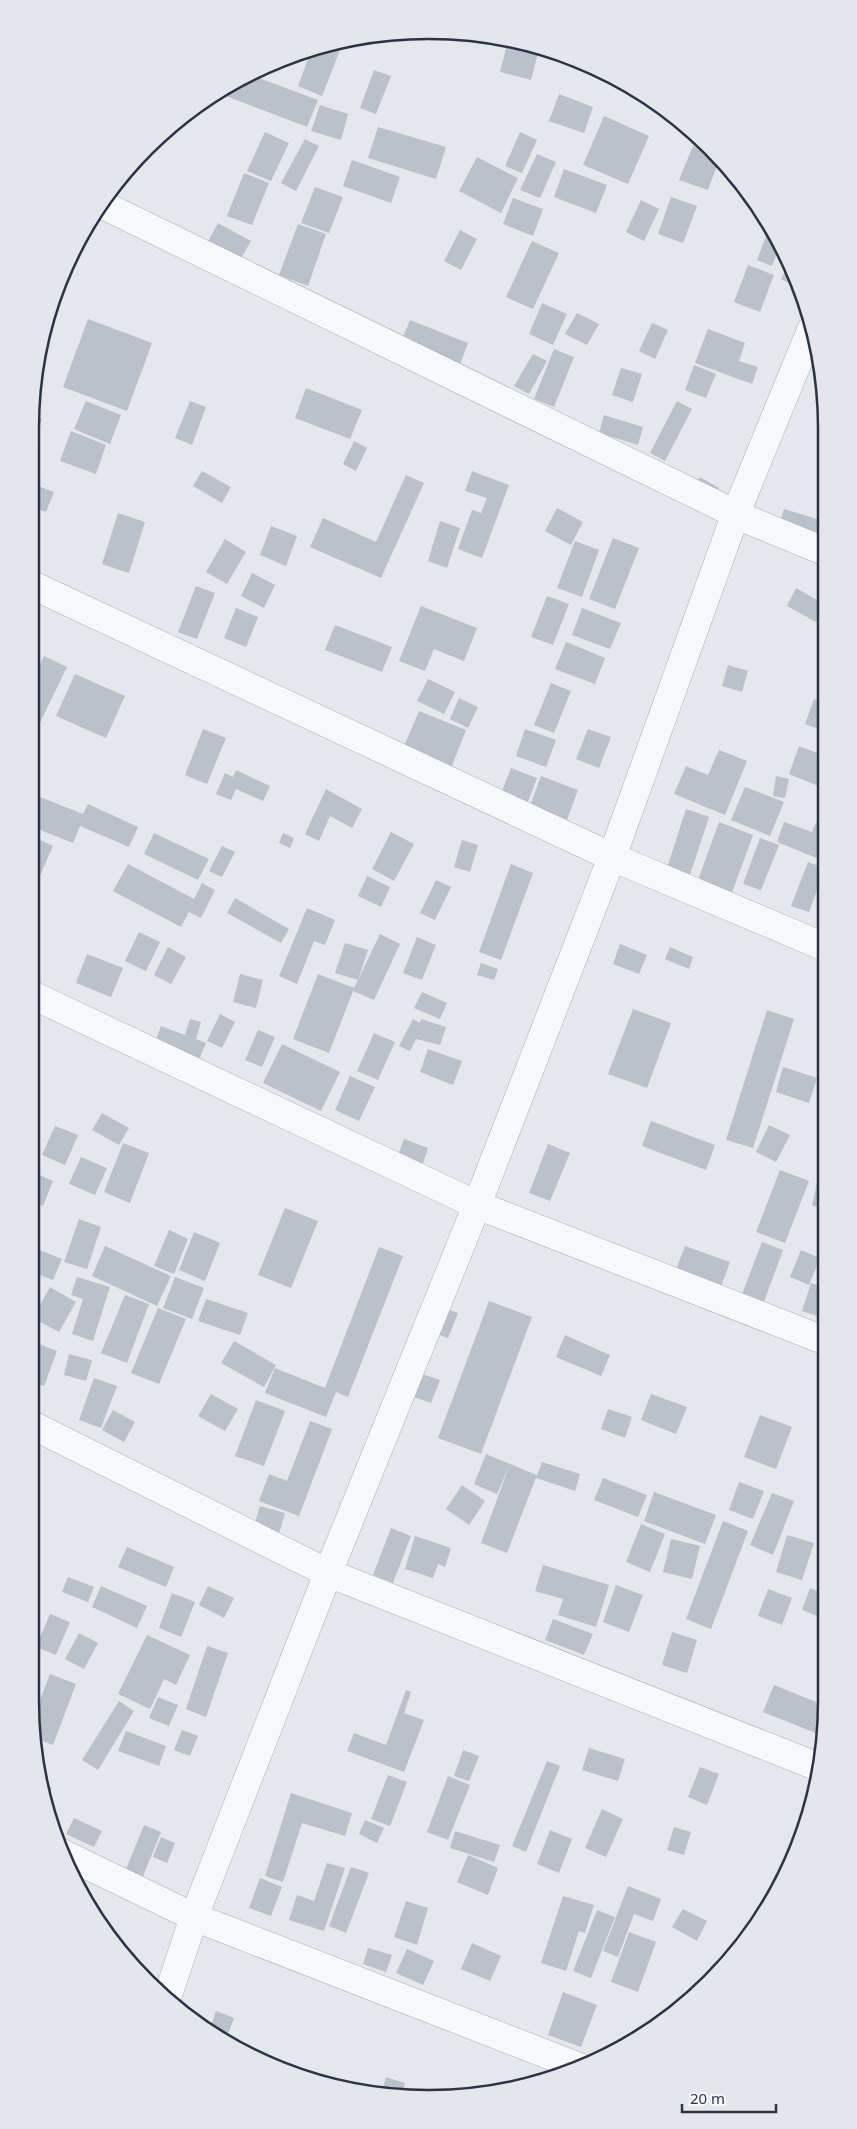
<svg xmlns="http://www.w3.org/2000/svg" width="857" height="2129" font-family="'Noto Sans',sans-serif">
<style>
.building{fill:#bbc0ca}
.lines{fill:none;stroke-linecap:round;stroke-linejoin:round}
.minor-casing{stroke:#a9aeb7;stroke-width:29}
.tertiary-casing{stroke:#a9aeb7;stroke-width:29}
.minor{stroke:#f7f8fa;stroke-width:28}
.tertiary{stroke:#f7f8fa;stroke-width:28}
.rim{fill:none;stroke:#2b3445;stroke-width:2.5}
</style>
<rect width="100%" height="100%" fill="#e4e7ec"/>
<path class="building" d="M344,40L322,96L298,86L312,48Z
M507,44L538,53L531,80L500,72Z
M374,70L391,76L376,114L360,108Z
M248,74L318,100L307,127L218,93Z
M559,94L593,107L584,133L549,121Z
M320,105L348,114L341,140L311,131Z
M604,116L649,136L628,184L583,165Z
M378,127L446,147L436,179L368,158Z
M265,132L289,143L271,181L247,171Z
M520,132L537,140L522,173L505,166Z
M305,139L319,146L296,191L281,183Z
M693,146L720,158L708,190L679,180Z
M537,154L556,162L540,198L520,190Z
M477,157L518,178L501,213L459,191Z
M352,160L400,177L391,203L343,186Z
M564,169L607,185L596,213L554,197Z
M244,173L269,183L252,225L227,216Z
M315,187L343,197L329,233L301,223Z
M671,197L697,206L683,243L658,234Z
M513,198L543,209L533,236L503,224Z
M641,200L659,209L644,241L626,232Z
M218,223L251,241L236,267L204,249Z
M298,224L326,234L308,286L279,275Z
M460,230L477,239L461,270L444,261Z
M768,231L779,248L772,266L757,260Z
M532,241L559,253L533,309L506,297Z
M789,263L797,276L798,283L796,287L781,279Z
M748,265L774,275L760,312L734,302Z
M542,303L567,314L553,345L529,334Z
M577,313L599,324L587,345L565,334Z
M88,319L152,343L127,411L63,387Z
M410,320L468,343L458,370L399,347Z
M652,323L668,330L655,359L639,351Z
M47,327L52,329L44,343Z
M708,329L745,343L739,361L758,367L752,384L695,363Z
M554,349L574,357L554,407L534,399Z
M533,354L547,361L529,394L514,386Z
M694,365L716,374L706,398L685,390Z
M621,368L642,374L633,402L612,395Z
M306,388L362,410L350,439L295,418Z
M86,401L121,415L110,444L74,429Z
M190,401L206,407L192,445L175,438Z
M677,401L692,409L665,461L650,453Z
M32,415L42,419L30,451V428Z
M604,415L643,427L638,445L599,433Z
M71,431L106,445L96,474L60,461Z
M354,441L367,448L356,471L343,464Z
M202,471L231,487L222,503L193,486Z
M472,471L509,485L482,558L458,549L472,510L481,513L487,498L465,491Z
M406,475L424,483L381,578L310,547L323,518L376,542Z
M700,477L719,488L709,506L690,495Z
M30,483L54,492L46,512L30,506Z
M557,508L583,522L571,545L545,531Z
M784,509L824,521V549L776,535Z
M118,513L145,522L129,573L102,564Z
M440,521L460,528L447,568L428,561Z
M271,526L297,536L286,566L260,555Z
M613,538L639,548L615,609L589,599Z
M225,539L246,552L227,584L206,572Z
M575,541L599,550L582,597L557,588Z
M252,573L275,585L264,608L241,596Z
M196,586L215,593L197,639L178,632Z
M796,588L824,604V609L816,622L787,606Z
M547,596L569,604L553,645L531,637Z
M421,606L477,628L464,661L434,649L425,671L399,661Z
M236,608L258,617L246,647L224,638Z
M582,608L621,623L610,649L572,635Z
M335,625L392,647L382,672L325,650Z
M566,642L605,658L595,684L555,669Z
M44,656L67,667L34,735L30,733V685Z
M728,665L748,671L742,692L722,686Z
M75,674L125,696L106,738L56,716Z
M428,679L455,692L444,714L417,701Z
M551,683L571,691L554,733L534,725Z
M459,698L478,707L468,728L450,719Z
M814,699L824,702V731L805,724Z
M419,711L466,730L451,768L402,751Z
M203,729L226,738L207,784L185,775Z
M525,729L556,740L546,767L516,756Z
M588,729L611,737L599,768L576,759Z
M799,746L825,756V769L818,786L789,774Z
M719,750L747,761L725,815L674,794L686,766L708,775Z
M511,768L537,778L527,804L501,794Z
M236,770L270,786L263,801L236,789L231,800L216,794L225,773L233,777Z
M541,776L578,790L565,825L528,811Z
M776,776L789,779L785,798L773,796Z
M824,776H825V788L821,786Z
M745,787L784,802L770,836L731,820Z
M326,789L362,809L352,828L330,816L319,841L305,834Z
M30,793L83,814L88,804L138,827L129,847L80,826L73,843L30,826Z
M825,801L824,861L777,842L784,822L812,832Z
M686,809L709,817L690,875L667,868Z
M719,822L753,835L731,895L697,883Z
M391,832L414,844L394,881L372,869Z
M154,833L209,859L198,880L144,854Z
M283,833L294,838L290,848L279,843Z
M34,837L53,846L38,880L30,877V846Z
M760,838L779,845L761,890L743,884Z
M462,840L478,845L470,872L454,867Z
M222,846L235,852L222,877L209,871Z
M808,862L825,868L809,912L791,906Z
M128,864L194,899L202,883L215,890L201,918L189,912L181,927L113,891Z
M511,864L533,873L501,960L479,952Z
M367,876L390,887L381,907L358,896Z
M436,880L451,887L435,920L420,913Z
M235,898L289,929L281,943L227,913Z
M307,908L335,920L325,945L314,941L297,984L279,976Z
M139,932L160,942L146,971L125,961Z
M380,934L400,944L374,1000L353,991L329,1053L293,1039L318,974L354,988L358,980L335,973L345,943L368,950L358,980Z
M417,937L436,945L422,980L403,973Z
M620,944L647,955L639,974L613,964Z
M168,947L186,957L171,984L154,975Z
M670,947L693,957L689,969L665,959Z
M87,954L123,968L111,997L76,983Z
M481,963L498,969L494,980L477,975Z
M240,974L263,980L256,1008L233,1002Z
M422,992L447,1003L440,1019L414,1008Z
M633,1009L671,1023L647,1088L608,1074Z
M767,1010L794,1019L753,1148L726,1140Z
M220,1014L235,1022L222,1048L207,1041Z
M190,1019L201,1022L196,1039L206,1043L199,1060L155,1042L161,1026L185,1035Z
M413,1019L420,1023L421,1019L446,1027L440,1045L416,1039L410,1051L399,1046Z
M258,1030L275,1037L262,1067L245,1060Z
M374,1033L395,1042L378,1080L357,1071Z
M282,1044L340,1072L321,1111L263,1083Z
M428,1049L462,1061L453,1085L420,1072Z
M783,1067L817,1078L809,1103L776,1092Z
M350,1076L375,1087L359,1121L335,1110Z
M102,1113L129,1128L119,1145L92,1130Z
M651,1121L715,1145L706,1170L642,1146Z
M769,1125L790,1135L776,1162L756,1152Z
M55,1126L78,1135L65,1165L42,1155Z
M404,1139L428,1148L421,1169L396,1160Z
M123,1143L149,1153L130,1203L104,1192Z
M548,1144L570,1153L550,1201L529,1193Z
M81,1157L107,1168L95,1195L69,1184Z
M780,1170L809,1181L785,1243L756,1232Z
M30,1171L53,1181L43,1206L30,1201Z
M817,1182L826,1184V1208L812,1206Z
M285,1208L318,1221L291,1288L258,1275Z
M79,1219L101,1227L87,1269L64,1262Z
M169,1230L188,1239L174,1274L154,1266Z
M194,1232L220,1243L205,1281L179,1270Z
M762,1242L783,1250L764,1302L742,1294Z
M105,1246L171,1276L157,1306L92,1276Z
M685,1246L730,1262L719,1292L674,1275Z
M379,1247L403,1256L348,1397L336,1392L326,1417L265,1393L275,1368L325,1388Z
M37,1249L62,1259L53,1280L30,1271Z
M801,1250L820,1258L809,1285L790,1277Z
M30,1275L39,1279L30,1296Z
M77,1277L110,1287L93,1341L72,1334L83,1299L71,1295Z
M175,1277L204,1288L192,1319L163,1308Z
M811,1283L826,1288L817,1316L802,1311Z
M50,1287L76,1302L59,1332L33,1318Z
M125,1295L149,1304L127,1363L101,1353Z
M206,1299L248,1313L240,1335L198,1321Z
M489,1301L532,1317L481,1454L438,1438Z
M441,1307L458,1313L448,1338L431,1332Z
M158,1308L186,1319L159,1384L131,1373Z
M30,1318L35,1320L30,1334Z
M565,1335L610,1355L601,1376L556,1357Z
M234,1341L276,1365L264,1387L221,1363Z
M34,1342L57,1351L44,1386L30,1381V1353Z
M69,1354L92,1360L86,1381L64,1375Z
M422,1374L440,1380L431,1403L414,1397Z
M94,1378L117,1386L101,1428L79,1420Z
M211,1394L238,1409L225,1431L198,1416Z
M651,1394L687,1407L676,1434L641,1420Z
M256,1400L285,1411L264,1466L235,1456Z
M608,1409L632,1417L625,1438L601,1429Z
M113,1410L135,1422L124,1442L102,1430Z
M760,1415L792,1427L776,1469L744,1457Z
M310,1421L332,1429L299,1516L259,1501L269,1474L287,1481Z
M486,1454L510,1464L497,1494L474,1484Z
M542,1462L580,1474L575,1491L536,1478Z
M510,1464L537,1475L507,1553L481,1543Z
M603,1478L647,1495L638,1517L594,1500Z
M739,1482L764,1491L753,1519L729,1510Z
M462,1485L485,1501L469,1525L446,1509Z
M654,1492L716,1515L705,1544L644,1521Z
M772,1493L794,1501L773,1555L750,1545Z
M260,1506L285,1513L278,1537L253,1530Z
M723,1521L748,1531L711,1629L686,1619Z
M641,1524L665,1534L650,1572L626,1562Z
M391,1528L411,1536L393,1583L373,1575Z
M787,1535L814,1543L802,1580L776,1572Z
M415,1536L451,1548L445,1567L438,1564L433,1578L405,1569Z
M671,1539L700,1546L692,1579L663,1572Z
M30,1543L38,1547L30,1562Z
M127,1547L174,1567L166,1587L118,1567Z
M543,1565L609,1585L596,1627L558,1615L563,1599L535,1591Z
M68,1577L94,1587L88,1602L62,1592Z
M616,1585L643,1595L629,1632L603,1622Z
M101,1586L147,1606L137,1628L92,1607Z
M208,1586L234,1598L224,1618L199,1605Z
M810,1588L827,1595L825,1619L802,1610Z
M768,1589L792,1598L782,1625L758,1616Z
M172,1593L195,1602L181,1637L159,1628Z
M50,1614L70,1622L56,1655L36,1647Z
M553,1619L593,1634L584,1655L545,1640Z
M672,1632L697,1640L687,1673L662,1665Z
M79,1633L98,1643L84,1669L65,1659Z
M147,1635L190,1655L176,1685L164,1679L150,1709L118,1694Z
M207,1646L228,1653L206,1717L186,1709Z
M50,1674L76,1684L53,1745L36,1739L33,1718Z
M774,1685L826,1706L821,1735L763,1712Z
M406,1690L411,1692L404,1713L424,1720L404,1772L347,1751L354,1733L386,1745Z
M158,1697L178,1705L169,1726L149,1718Z
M119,1701L134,1711L98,1770L82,1760Z
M182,1730L198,1736L190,1756L174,1750Z
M126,1731L166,1746L159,1766L118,1751Z
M589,1748L625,1759L618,1781L582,1770Z
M463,1750L479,1756L469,1781L454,1776Z
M547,1761L560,1766L526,1852L512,1846Z
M700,1767L719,1774L707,1805L688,1797Z
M388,1775L407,1782L390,1826L371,1819Z
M448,1776L470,1785L448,1840L427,1832Z
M44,1783L52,1788L46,1797V1796Z
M291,1793L352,1813L345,1836L302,1823L283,1882L265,1876Z
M602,1809L623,1819L606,1857L585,1848Z
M74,1818L102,1831L94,1847L66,1834Z
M365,1820L384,1828L377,1843L359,1834Z
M144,1825L161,1832L139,1886L122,1879Z
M674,1827L691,1832L684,1855L667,1850Z
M550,1830L572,1839L559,1873L537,1864Z
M455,1831L500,1845L494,1862L450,1848Z
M161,1837L175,1843L167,1863L153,1857Z
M468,1855L498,1868L488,1895L457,1882Z
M327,1863L345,1868L324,1931L289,1920L297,1895L314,1901Z
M351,1867L369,1873L346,1933L329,1926Z
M260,1878L282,1887L271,1916L249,1908Z
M628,1886L661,1899L653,1921L634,1914L618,1957L603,1951Z
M563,1896L594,1905L585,1933L579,1931L566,1971L541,1963Z
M406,1901L428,1908L417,1945L394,1937Z
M683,1909L707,1921L697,1941L672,1927Z
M597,1910L615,1917L591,1978L573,1971Z
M629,1932L656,1942L638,1992L611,1982Z
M743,1935L748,1937L735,1952Z
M472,1943L501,1956L490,1981L461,1969Z
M368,1948L392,1955L386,1972L363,1964Z
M407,1949L434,1961L423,1985L396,1973Z
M563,1992L597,2005L581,2047L548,2035Z
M216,2011L234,2018L225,2042L210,2029Z
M386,2077L405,2083L402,2095H381Z"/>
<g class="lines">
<g class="minor-casing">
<path id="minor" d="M30,584L612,857L825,947
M30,994L477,1205L826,1341
M30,1424L328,1573L816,1766
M62,1853L194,1917L582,2068
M168,1995L194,1917L328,1573L477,1205L612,857L736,513L811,330"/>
</g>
<g class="tertiary-casing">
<path id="tertiary" d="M101,204L746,519L824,551"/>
</g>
<use href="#minor" class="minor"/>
<use href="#tertiary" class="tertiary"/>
</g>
<path d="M0 0H857V2129H0ZM428 39H429A389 389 0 0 1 818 428V1701A389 389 0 0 1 429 2090H428A389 389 0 0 1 39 1701V428A389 389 0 0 1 428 39Z" fill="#e4e6eb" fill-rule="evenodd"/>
<path class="rim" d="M428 39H429A389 389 0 0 1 818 428V1701A389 389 0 0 1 429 2090H428A389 389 0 0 1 39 1701V428A389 389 0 0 1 428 39Z"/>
<path d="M682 2104v8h94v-8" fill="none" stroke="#2b3445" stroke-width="2.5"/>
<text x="690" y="2104" font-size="15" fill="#2b3445" stroke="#f4f6f9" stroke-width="4" paint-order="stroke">20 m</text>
</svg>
